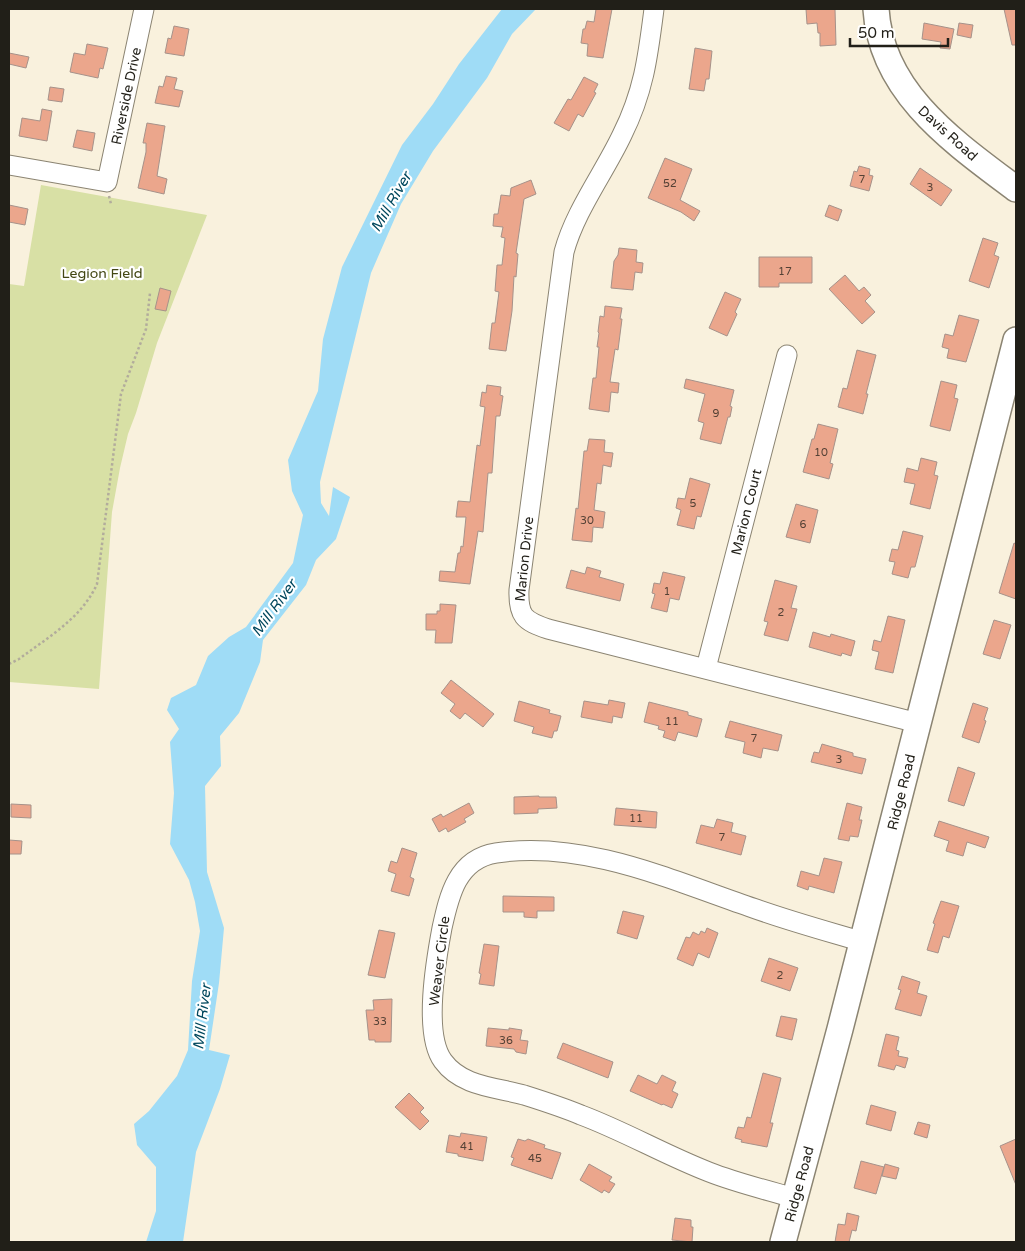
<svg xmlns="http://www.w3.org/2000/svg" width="1025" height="1251" font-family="'Varela Round',sans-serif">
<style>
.green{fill:#d8e0a5}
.water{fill:#9fdcf6}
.building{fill:#eba68c;stroke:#a6928a}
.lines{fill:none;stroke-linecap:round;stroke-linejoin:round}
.minor-casing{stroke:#8b8472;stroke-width:21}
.major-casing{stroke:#8b8472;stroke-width:28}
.path{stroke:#b2ac9c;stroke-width:2.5;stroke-dasharray:2.5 2.5;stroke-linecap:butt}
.minor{stroke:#fff;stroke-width:19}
.major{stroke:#fff;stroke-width:25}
.labels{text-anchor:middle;stroke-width:4.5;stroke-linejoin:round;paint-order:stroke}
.number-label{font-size:11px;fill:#544135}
.street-label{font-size:14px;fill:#211f18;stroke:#fff}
.park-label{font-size:14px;fill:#434714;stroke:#fff}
.water-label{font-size:15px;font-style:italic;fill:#00475d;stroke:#fff}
</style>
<rect width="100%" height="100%" fill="#f9f1dd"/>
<path class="green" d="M41,185L207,215L157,343L136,413L128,434L120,468L112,512L99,689L9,682V284L24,286Z"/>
<path class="water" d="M502,9H536L512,34L487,78L433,151L401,204L371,273L320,482L321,503L329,516L333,487L350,497L336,539L316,560L306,585L263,640L260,662L239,713L220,736L221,766L205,786L207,872L224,928L219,983L209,1050L230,1055L220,1089L196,1152L183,1242H146L156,1211V1167L137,1145L134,1124L149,1111L177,1076L188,1050L192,981L200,931L195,902L189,880L170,844L174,793L170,742L179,729L167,710L171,698L196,685L208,656L229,637L246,627L293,563L303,515L292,491L288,460L318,391L323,339L342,267L402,145L433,104L459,64Z"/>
<path class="building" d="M596,9H612L603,58L587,56L588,44L581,43L583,29H585L587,21L594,22Z
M806,9H835L836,45L820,46V33H818L817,23L807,24Z
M1004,9H1016V45H1012Z
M924,23L954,29L950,49L940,48L941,42L922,39Z
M959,23L973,25L971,38L957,35Z
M174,26L189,29L184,56L165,53L168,38L171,39Z
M87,44L108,48L103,69L100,68L98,78L70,72L74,53L85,55Z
M695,48L712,51L709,79H706L704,91L689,89Z
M9,53L29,57L26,68L9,64Z
M166,76L177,78L174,89L183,91L179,107L155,103L159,86L163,87Z
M584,77L598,84L594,92L596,93L583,117L578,114L569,131L554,123L568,99L571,100Z
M50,87L64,89L62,102L48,100Z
M42,109L52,111L47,141L19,136L22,118L40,121Z
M147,123L165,126L157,176L167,179L164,194L138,188L146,152V143H143Z
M77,130L95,133L92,151L73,147Z
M665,158L692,169L680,200L700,211L694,221L681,212L648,198Z
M859,166L870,169L869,175L873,176L869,191L850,186L854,171L857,172Z
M920,168L952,190L941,206L910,184Z
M531,180L536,194L524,199L516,253L518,254L516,277L514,276L512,311L506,351L489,349L492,323H495L499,292L495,291L497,265H502L505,238L501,237L503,227L493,226L494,214H498L501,195L510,196L511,188Z
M9,205L28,209L25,225L9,222Z
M829,205L842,210L838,221L825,216Z
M983,238L998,243L994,255L999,257L989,288L969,281Z
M619,248L637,250L636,262L643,263L642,273L635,272L633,290L611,288L614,261L618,255Z
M759,257H812V283H779V287H759Z
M845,275L859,291L864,287L871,295L865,301L875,312L862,324L829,289Z
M160,288L171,291L166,311L155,309Z
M725,292L741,299L735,312L737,314L727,336L709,328Z
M605,306L622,308L620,319H622L618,350L615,349L610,382L619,383L618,393L611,392L609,412L589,409L593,378H596L599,347H597L599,333L598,332L600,316L604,317Z
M959,315L979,320L966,362L947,358L949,349L942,347L945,334L953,336Z
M857,350L876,355L866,394H868L863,414L838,407L843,388L847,389Z
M686,379L734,390L730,406L732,407L730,417H728L721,444L700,439L704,423L698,421L705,394L684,388Z
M941,381L957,385L954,398L958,399L950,431L930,426Z
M487,385L501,387L500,395L503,396L500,416H496L492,473H488L483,532L478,531L470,584L439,581L440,571L455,572L458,553H460L461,546L463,547L466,517H456L458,501L470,502L477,445L480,446L485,407L480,406L482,392L486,393Z
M818,424L838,429L830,463L833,464L829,479L803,472L812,439H814Z
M589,439L605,440L604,452L613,453L611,467L603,465L601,484L597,483L594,510L605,512L603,528L593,527L592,542L572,540L576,508L578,509L584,451H587Z
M921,458L937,462L934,475L938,476L930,509L910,504L915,484L904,482L907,468L918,471Z
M690,478L710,484L701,517L697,516L694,529L677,525L681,510L676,508L678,498L685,499Z
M796,504L818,510L810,543L786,537Z
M903,531L923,536L915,567H911L908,578L892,574L895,562L889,561L892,549L898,550Z
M1014,543L1016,544V599L999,593Z
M587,567L601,571L599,577L624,584L620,601L566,588L571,570L585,574Z
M663,572L685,577L679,600L670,598L667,612L651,608L655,594L652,593L654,583L660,584Z
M775,580L797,586L791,608L797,609L788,641L764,635L768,622L764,621Z
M440,604L456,605L452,643H435L436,630H426V614H437V611H440Z
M888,616L905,620L893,673L875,669L879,652L872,650L874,640L881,642Z
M994,620L1011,625L1000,659L983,654Z
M813,632L830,637L831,634L855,641L851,656L842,653L841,656L809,647Z
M451,680L494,714L483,727L465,713L460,719L450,711L455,704L441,693Z
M609,700L625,703L622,718L613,716L612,723L581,717L584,701L608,705Z
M519,701L550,710L549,713L561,716L557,731H554L552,738L532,733L534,727L514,721Z
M649,702L688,712V715L702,719L697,737L678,732L675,741L663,737L665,731L658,729L659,726L644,722Z
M973,703L988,708L984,720L986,721L979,743L962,737Z
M730,721L782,735L778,751L763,748L761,758L743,753L745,742L725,737Z
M822,744L853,753V756L866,759L862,774L811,762L814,752L819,753Z
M958,767L975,773L964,806L948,801Z
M539,796V797H556L557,808L538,809V813L514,814V797Z
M469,803L474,813L464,819L466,822L448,832L446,828L439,832L432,819L441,814L443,817Z
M847,803L862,807L859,820H862L858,837L850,836L849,841L838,839Z
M11,804L31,805V818L11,817Z
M616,808L657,812L656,828L614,825Z
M717,819L733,823L731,832L746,836L741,855L696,843L701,825L714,828Z
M939,821L989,837L985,848L967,842L963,856L946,851L949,841L934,836Z
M9,840L22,841L21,854H9Z
M402,848L417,853L410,877L414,879L409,896L391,891L396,874L388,871L391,861L397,863Z
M824,858L842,862L834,893L809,886L808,890L797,886L801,871L819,876Z
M503,896L554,897V911H537V918L524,917V912H503Z
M941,901L959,906L949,938L943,936L938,953L927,950L935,924L933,923Z
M623,911L644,916L637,939L617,933Z
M707,928L718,933L709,958L698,953L693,966L677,959L686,937L690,938L693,932L699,935L701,931L705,933Z
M379,930L395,933L385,978L368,975Z
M484,944L499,946L494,986L479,984L481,974L479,973Z
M769,958L798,968L790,991L761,981Z
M902,976L920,982L917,993L927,996L921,1016L895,1009L901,990L898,989Z
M392,999L391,1042H375V1040H369L366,1010H374L373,1000Z
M781,1016L797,1019L792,1040L776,1036Z
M488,1028L509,1030V1028L522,1030L520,1040L528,1041L526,1054L516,1052L514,1049L486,1046Z
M886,1034L899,1037L896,1050L899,1051L898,1056L908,1058L905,1068L896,1065L894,1070L878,1066Z
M563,1043L613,1062L608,1078L557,1058Z
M763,1073L781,1078L770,1123H773L767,1147L741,1142L742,1140L735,1138L738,1127L744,1128L747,1117L751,1118Z
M638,1075L657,1084L662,1075L676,1082L672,1091L678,1094L672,1108L663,1104L662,1105L630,1091Z
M409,1093L424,1108L420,1112L429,1121L420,1130L395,1107Z
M871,1105L896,1112L891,1131L866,1124Z
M918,1122L930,1125L927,1138L914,1134Z
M461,1133L487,1137L483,1161L458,1156V1154L446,1152L449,1135L460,1137Z
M518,1139L525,1141L528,1139L545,1145L544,1148L561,1153L552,1179L511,1165L514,1158L511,1157Z
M1016,1139V1185L1000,1146Z
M861,1161L884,1167L876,1194L854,1188Z
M589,1164L612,1177L609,1181L615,1184L609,1193L604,1190L602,1193L580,1180Z
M885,1164L899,1168L896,1179L882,1176Z
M847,1213L859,1216L856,1231L852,1230L849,1242H835L838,1224L845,1225Z
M675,1218L691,1220V1227H693L692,1242L672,1240Z"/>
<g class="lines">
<g class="minor-casing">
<path id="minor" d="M654,9C648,56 644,91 622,135C604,173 575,211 564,252L519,590C518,616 524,621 548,629L918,723
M9,165L107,182L144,9
M706,668L787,355
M795,1198C766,1190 737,1183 709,1172C665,1155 624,1131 581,1115C562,1107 543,1101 524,1095C496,1087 462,1087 443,1061C423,1034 436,960 442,928C449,896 457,859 496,853C584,840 671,880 753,908C789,921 826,931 863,942"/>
</g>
<g class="major-casing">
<path id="major" d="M876,9C881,93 955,143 1016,189
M783,1242L840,1029L1016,340"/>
</g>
<path class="path" d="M109,196L111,204
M9,664L19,659C47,638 82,618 97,584L121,394L146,329L150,293"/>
<use href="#minor" class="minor"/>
<use href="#major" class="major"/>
</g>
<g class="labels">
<g class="number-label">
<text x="862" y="183">7</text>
<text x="670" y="187">52</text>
<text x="930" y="191">3</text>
<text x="785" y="275">17</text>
<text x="716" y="417">9</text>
<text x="821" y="456">10</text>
<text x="693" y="507">5</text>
<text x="587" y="524">30</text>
<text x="803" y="528">6</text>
<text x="667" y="595">1</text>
<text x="781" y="616">2</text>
<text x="672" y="725">11</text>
<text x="754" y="742">7</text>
<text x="839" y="763">3</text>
<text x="636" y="822">11</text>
<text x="722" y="841">7</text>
<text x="780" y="979">2</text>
<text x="380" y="1025">33</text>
<text x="506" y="1044">36</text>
<text x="467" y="1150">41</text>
<text x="535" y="1162">45</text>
</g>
<g class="street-label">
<text transform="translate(126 96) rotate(-78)" y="5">Riverside Drive</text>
<text transform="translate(948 133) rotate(42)" y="5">Davis Road</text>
<text transform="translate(746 512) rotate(-76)" y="5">Marion Court</text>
<text transform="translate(524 559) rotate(-84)" y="5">Marion Drive</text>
<text transform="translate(901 792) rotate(-76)" y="5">Ridge Road</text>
<text transform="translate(439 961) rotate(-83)" y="5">Weaver Circle</text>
<text transform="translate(799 1184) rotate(-75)" y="5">Ridge Road</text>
</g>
<g class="park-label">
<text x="102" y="278">Legion Field</text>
</g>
<g class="water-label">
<text transform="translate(391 202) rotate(-60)" y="5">Mill River</text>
<text transform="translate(274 608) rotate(-54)" y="5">Mill River</text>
<text transform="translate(202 1017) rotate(-83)" y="5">Mill River</text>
</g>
</g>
<rect width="1025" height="1251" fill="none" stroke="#211f18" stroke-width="20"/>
<path d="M850 38v8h98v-8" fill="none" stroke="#211f18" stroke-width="2.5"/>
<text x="858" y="38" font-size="15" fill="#211f18" stroke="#ffffff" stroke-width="4" paint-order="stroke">50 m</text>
</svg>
